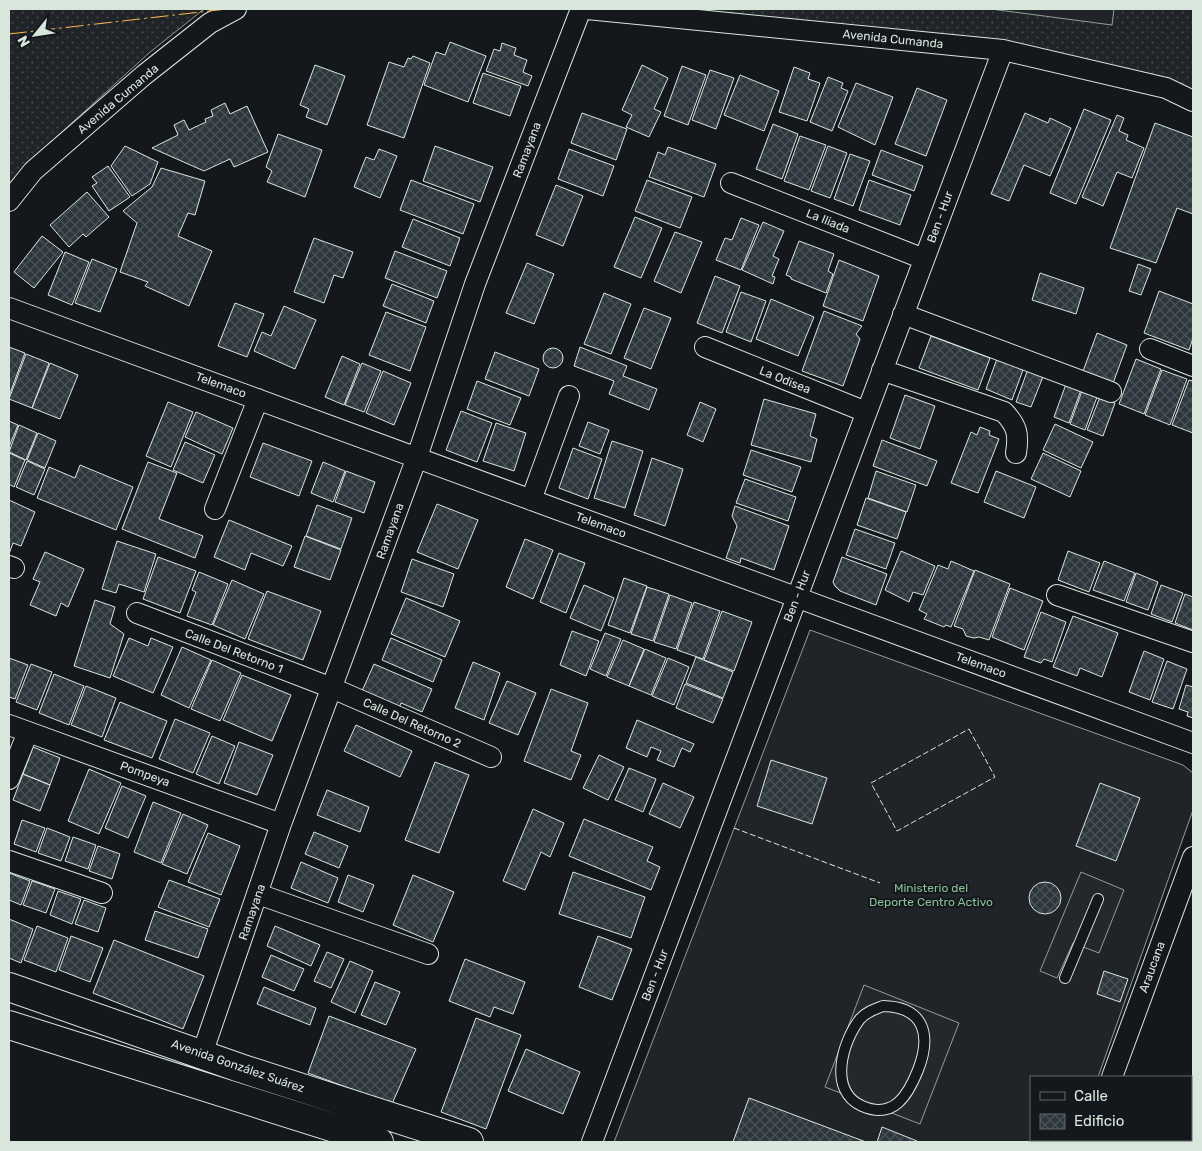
<svg xmlns="http://www.w3.org/2000/svg" width="1202" height="1151" font-family="Rubik,sans-serif">
<style>
.grass{fill:url(#grass-dots);stroke:#939e99}
.garden{fill:#202428;stroke:#939e99}
.parking{fill:#24282b;stroke:#939e99}
.building{fill:url(#building-cross-hatch);stroke:#d8e6dc}
.lines{fill:none;stroke-linecap:round;stroke-linejoin:round}
.lane-casing{stroke:#d8e6dc;stroke-width:12}
.street-casing{stroke:#d8e6dc;stroke-width:22}
.secondary-casing{stroke:#d8e6dc;stroke-width:30}
.lane{stroke:#14181c;stroke-width:10}
.street{stroke:#14181c;stroke-width:20}
.secondary{stroke:#14181c;stroke-width:28}
.fence{stroke:#d8e6dc;stroke-width:1;stroke-dasharray:6 2.5;stroke-linecap:butt}
.power{stroke:#ffb74d;stroke-width:1;stroke-dasharray:18 4 2.5 4;stroke-linecap:butt}
.labels{text-anchor:middle;stroke-width:4;stroke-linejoin:round;paint-order:stroke}
.street-label{font-size:12px;fill:#d8e6dc;stroke:#14181c}
.park-label{font-size:12px;fill:#8ac095;stroke:#14181c}
</style>
<defs>
<pattern id="grass-dots" width="8" height="8" patternUnits="userSpaceOnUse" patternTransform="scale(1.25)"><rect width="8" height="8" fill="#202428"/><path d="M2 2h.1M6 6h.1" fill="none" stroke="#404447" stroke-width="1.8" stroke-linecap="round"/></pattern>
<pattern id="building-cross-hatch" width="8" height="8" patternUnits="userSpaceOnUse" patternTransform="scale(1.25)"><rect width="8" height="8" fill="#2c363c"/><path d="M0 0l8 8M0 8l8-8" fill="none" stroke="#4a5358"/></pattern>
</defs>
<rect width="100%" height="100%" fill="#14181c"/>
<path class="grass" d="M9,9H204L149,53L30,161L9,184Z
M696,9H1193V101L1003,50Z"/>
<path class="garden" d="M991,9H1114L1112,25Z
M810,630L1183,765L1193,773V810L1098,1077H1031V1140H1075L1074,1142H614Z"/>
<path class="parking" d="M1081,872L1124,890L1099,953L1073,943L1057,978L1040,971Z
M864,985L959,1023L920,1124L825,1087Z"/>
<path class="building" d="M450,42L486,56L468,102L424,85L436,52L445,55Z
M502,43L516,48L514,55L527,60L523,72L532,76L528,86L486,71L494,49L500,51Z
M413,56L430,63L404,138L367,125L389,62L404,67L408,58L411,59Z
M315,65L345,76L327,125L306,117L309,109L300,105Z
M642,65L668,78L654,109L661,112L649,137L626,127L632,115L622,110Z
M682,66L706,75L688,125L664,116Z
M794,67L810,73L808,79L820,83L807,121L779,112Z
M710,70L734,78L716,129L692,120Z
M483,73L521,86L510,116L473,103Z
M740,75L779,91L764,131L724,115Z
M828,77L843,83L841,88L848,91L832,131L810,122Z
M856,83L893,97L875,145L838,127Z
M917,88L947,100L926,156L895,144Z
M225,103L230,114L247,106L268,152L234,167L230,159L204,171L152,148L178,135L174,125L184,120L189,130L206,122L205,119L213,116L211,110Z
M1084,109L1111,120L1076,204L1050,193Z
M582,113L627,129L616,160L571,143Z
M1025,113L1048,123L1050,118L1071,128L1050,176L1024,165L1009,201L991,194Z
M1117,115L1124,118L1119,131L1128,135L1126,140L1144,148L1132,178L1117,172L1103,206L1082,197Z
M1155,123L1193,137V214L1177,208L1156,263L1110,248Z
M773,124L798,134L782,179L756,169Z
M278,134L322,150L305,197L267,182L272,171L266,167Z
M800,136L826,145L809,190L784,181Z
M125,146L158,162L150,184L132,196L111,166Z
M435,146L493,167L480,202L423,181Z
M828,146L847,153L830,198L811,191Z
M668,147L716,164L704,197L649,177L658,152L665,155Z
M379,149L397,156L380,198L354,187L366,157L374,160Z
M569,149L614,166L603,196L558,179Z
M881,150L923,166L914,191L872,175Z
M850,154L870,161L853,206L834,199Z
M108,166L130,197L109,211L92,186L97,183L92,177Z
M161,168L205,181L195,215L188,213L178,236L212,251L189,306L145,286L148,282L120,272L137,223L123,211L152,187Z
M411,180L474,204L463,234L400,210Z
M647,180L692,197L680,228L635,211Z
M869,180L911,195L900,225L859,210Z
M556,185L583,196L563,246L536,235Z
M87,192L109,217L86,237L83,234L69,247L50,225Z
M635,217L662,228L641,278L614,267Z
M741,218L759,225L741,270L716,260L725,238L732,240Z
M413,219L460,238L450,266L402,247Z
M763,222L784,231L773,256L779,259L772,276L775,277L773,284L742,270Z
M675,232L702,242L681,293L654,281Z
M42,236L63,252L34,288L14,272Z
M314,238L353,252L343,278L334,275L324,303L294,292Z
M799,241L834,254L828,271L833,274L826,293L791,279V277L786,275Z
M395,251L447,271L437,298L385,278Z
M65,252L89,262L72,305L48,295Z
M92,259L117,269L100,312L75,303Z
M839,260L879,276L863,321L823,306Z
M527,263L554,274L534,324L506,313Z
M1138,264L1151,269L1141,295L1129,291Z
M1040,273L1084,288L1076,314L1032,300Z
M715,276L740,286L722,333L697,323Z
M392,284L434,301L426,323L383,306Z
M1159,291L1193,304V338L1189,350L1144,333Z
M741,292L766,301L751,342L726,332Z
M604,293L631,304L611,354L584,344Z
M771,299L814,317L798,356L756,339Z
M235,303L264,314L247,357L218,346Z
M284,306L316,320L295,369L254,351L262,332L271,336Z
M644,308L671,318L651,369L624,358Z
M824,311L862,326L856,334L860,339L843,386L802,371Z
M386,312L426,327L410,371L369,355Z
M1097,333L1127,345L1112,386L1082,374Z
M931,336L990,358L978,390L919,368Z
M9,347L25,353L9,396Z
M580,347L627,366L623,376L657,389L649,410L609,394L614,381L574,366Z
M543 358a10 10 0 1 1 20 0a10 10 0 1 1-20 0Z
M495,352L539,369L529,396L485,379Z
M26,354L49,363L32,408L9,399Z
M342,356L360,364L344,405L325,397Z
M998,356L1024,367L1012,400L986,389Z
M1136,359L1161,369L1144,414L1119,404Z
M50,363L78,375L60,419L32,408Z
M362,363L381,371L364,412L345,405Z
M1028,369L1044,374L1031,407L1016,402Z
M1162,370L1187,379L1170,425L1145,415Z
M383,371L411,383L394,425L366,413Z
M1189,380L1193,381V433L1172,425Z
M477,381L521,398L510,425L467,409Z
M1066,384L1081,390L1069,423L1054,417Z
M1082,391L1097,397L1085,430L1070,424Z
M905,395L935,406L920,449L890,438Z
M1100,397L1115,403L1103,436L1087,430Z
M764,399L816,414L810,436L817,439L811,462L751,445Z
M168,402L193,412L171,467L146,456Z
M700,402L716,409L703,442L687,435Z
M461,411L492,423L477,462L446,450Z
M196,412L233,428L222,454L185,437Z
M9,421L18,425L9,447Z
M588,422L609,430L600,454L579,446Z
M496,423L526,433L514,471L483,461Z
M1055,424L1093,442L1081,468L1043,450Z
M19,425L37,433L26,460L9,452Z
M980,427L990,431L989,435L999,439L978,493L951,483L971,432L977,435Z
M38,433L56,441L45,468L27,460Z
M882,440L937,461L927,486L873,466Z
M612,441L643,451L625,508L594,498Z
M185,442L215,455L203,483L173,470Z
M263,443L312,461L299,496L250,477Z
M573,448L602,459L588,499L559,488Z
M751,450L801,467L792,492L743,475Z
M9,453L25,460L14,487L9,484Z
M1043,453L1081,471L1070,497L1031,479Z
M652,458L683,469L665,526L634,515Z
M27,461L45,469L34,495L16,487Z
M148,462L177,473L159,519L203,536L195,558L122,529Z
M323,462L345,471L333,502L311,493Z
M80,465L133,487L116,530L37,498L49,467L75,478Z
M346,471L375,482L364,513L335,502Z
M876,471L916,485L907,512L868,498Z
M996,471L1036,487L1024,518L984,502Z
M745,479L796,497L788,521L736,503Z
M866,498L906,512L897,539L857,525Z
M9,500L35,512L21,546L13,543L9,554Z
M437,504L478,520L458,569L417,552Z
M317,505L352,518L341,549L306,536Z
M735,506L789,526L774,570L741,558L740,563L726,558L737,526L732,516Z
M229,520L292,546L283,566L251,553L245,570L214,557Z
M855,529L895,543L886,569L846,555Z
M305,536L341,550L330,580L294,567Z
M525,539L553,550L533,599L506,587Z
M117,541L156,554L144,592L119,584L116,593L102,589Z
M901,551L935,566L923,595L913,592L909,602L885,590Z
M1068,551L1100,563L1089,592L1058,580Z
M45,552L84,569L68,607L61,603L56,616L30,605L40,582L33,579Z
M559,553L585,563L566,613L540,602Z
M158,557L196,571L180,613L143,599Z
M842,557L887,574L876,605L840,591L835,586L833,582Z
M412,559L454,574L443,607L401,592Z
M951,561L974,571L951,627L946,625L944,627L924,619L927,614L919,610L938,565L948,569Z
M1104,561L1135,573L1124,601L1093,590Z
M975,570L1010,584L989,640L979,637L974,638L966,636L963,629L954,626Z
M199,572L228,584L212,625L187,616L196,592L192,590Z
M1136,573L1158,582L1148,610L1126,602Z
M624,578L647,586L630,633L608,625Z
M232,580L264,594L245,639L213,625Z
M584,585L614,598L601,631L570,618Z
M1161,585L1183,593L1172,622L1151,614Z
M647,587L669,594L653,641L631,634Z
M1010,588L1043,601L1024,650L992,637Z
M267,591L321,611L303,660L248,639Z
M1185,594L1193,597V630L1175,623Z
M670,595L692,603L676,649L654,642Z
M406,598L460,621L445,657L391,634Z
M95,600L115,607L110,624L124,634L110,678L74,666Z
M694,602L720,611L703,659L677,650Z
M722,611L752,622L734,671L704,660Z
M1041,612L1066,622L1052,662L1044,659L1041,663L1024,657Z
M1073,616L1118,633L1102,677L1080,668L1077,676L1053,667Z
M572,631L599,641L586,676L560,665Z
M605,633L621,639L606,676L590,669Z
M129,638L148,646L151,638L173,647L153,693L113,676Z
M391,638L442,660L433,682L382,660Z
M623,640L644,649L629,686L607,677Z
M182,647L211,660L189,708L161,695Z
M645,649L666,658L651,695L629,686Z
M1144,651L1164,659L1150,700L1129,692Z
M696,657L733,672L723,698L686,683Z
M9,658L28,665L15,699L9,697Z
M668,658L689,667L674,705L652,696Z
M212,660L241,673L220,721L191,709Z
M1167,661L1187,669L1173,709L1152,702Z
M473,662L500,673L484,720L455,708Z
M31,664L52,672L37,710L16,702Z
M374,664L432,689L422,712L401,703L399,708L362,691Z
M54,674L84,686L69,725L39,713Z
M242,675L291,695L272,741L223,720Z
M507,681L536,693L518,735L489,723Z
M685,684L723,699L713,723L676,708Z
M1186,685L1193,687V718L1187,716L1188,712L1179,709Z
M86,686L116,698L102,737L71,725Z
M551,689L588,703L571,751L581,755L571,780L524,761Z
M120,702L167,721L152,758L104,740Z
M175,719L210,733L193,773L159,759Z
M637,720L694,744L690,752L682,748L674,767L657,760L661,751L651,747L647,757L626,748Z
M356,725L412,751L400,777L344,751Z
M212,736L235,746L219,784L196,774Z
M239,742L273,755L257,795L224,783Z
M33,747L60,758L50,785L23,774Z
M599,755L624,767L608,800L583,788Z
M771,760L827,778L812,824L757,806Z
M435,762L469,775L439,853L405,840Z
M629,768L656,779L643,812L615,800Z
M89,769L121,783L99,834L68,821Z
M23,774L50,785L40,811L13,800Z
M663,783L694,797L680,828L649,814Z
M1100,783L1140,798L1116,861L1076,846Z
M122,786L146,796L128,838L105,828Z
M327,790L369,807L360,832L317,815Z
M153,802L181,813L161,863L134,852Z
M533,809L564,823L550,857L541,852L525,890L503,881Z
M183,814L208,825L187,874L162,864Z
M584,819L653,847L647,861L660,867L651,890L569,856Z
M22,820L45,828L36,852L14,844Z
M47,828L70,837L61,861L38,853Z
M314,832L348,846L339,868L305,854Z
M208,833L240,846L221,895L188,882Z
M73,837L96,845L88,869L65,861Z
M98,846L120,854L112,879L89,871Z
M301,862L338,878L328,903L291,888Z
M573,872L645,897L631,938L559,914Z
M9,873L30,881L21,905L9,900Z
M348,875L374,885L363,912L338,902Z
M413,875L454,892L433,942L393,925Z
M169,880L220,899L209,927L158,907Z
M32,881L55,889L46,913L23,905Z
M1029 898a16 16 0 1 1 32 0a16 16 0 1 1-32 0Z
M58,891L81,899L72,924L50,915Z
M84,900L106,908L98,932L75,924Z
M155,911L208,929L198,958L145,940Z
M9,919L33,929L21,963L9,958Z
M37,926L68,938L56,972L24,960Z
M275,926L320,945L311,966L267,946Z
M71,936L103,948L90,982L59,970Z
M598,936L632,949L612,1000L579,987Z
M114,940L204,976L183,1029L93,993Z
M327,952L344,959L331,988L314,981Z
M271,955L304,969L294,991L262,977Z
M465,959L525,982L513,1014L494,1007L490,1017L449,1001Z
M350,961L373,971L355,1013L331,1002Z
M1104,971L1128,979L1120,1002L1097,994Z
M375,982L400,992L386,1025L361,1015Z
M264,987L316,1008L310,1025L257,1004Z
M329,1016L416,1049L392,1104L308,1073Z
M476,1018L521,1035L486,1129L441,1112Z
M526,1049L580,1072L563,1114L508,1091Z
M749,1098L866,1142H733Z
M882,1127L917,1141V1142H877Z"/>
<g class="lines">
<g class="lane-casing">
<path id="lane" d="M1065,978L1098,899
M883,1006C926,1007 931,1037 918,1070C908,1095 894,1120 862,1106C828,1091 842,1042 860,1019C866,1012 875,1009 883,1006Z"/>
</g>
<g class="street-casing">
<path id="street" d="M587,9L1003,50L1166,88L1193,101
M731,183L924,259
M9,201L33,171L144,75L210,23L236,9
M9,308L1193,743
M903,314L1111,392
M705,347L866,412
M1150,349L1193,366
M882,370L1004,412C1017,426 1019,434 1016,453
M531,500L569,396
M215,509L258,399
M9,566L14,568
M1057,595L1193,642
M137,613L332,688L491,757
M9,725L281,824
M9,779L28,732
M9,861L102,893
M258,894L428,954
M202,1054L281,824L417,457L475,284L581,9
M1112,1077L1193,857
M592,1142L1003,50
M1087,1142L1088,1140"/>
</g>
<g class="secondary-casing">
<path id="secondary" d="M9,987L240,1068L469,1142
M9,1025L379,1142"/>
</g>
<use href="#lane" class="lane"/>
<use href="#street" class="street"/>
<use href="#secondary" class="secondary"/>
<path class="fence" d="M969,729L995,777L897,831L871,783Z
M734,828L880,883"/>
<path class="power" d="M9,34L227,9"/>
</g>
<g class="labels">
<g class="street-label">
<text transform="translate(893 39) rotate(6)" y="4">Avenida Cumanda</text>
<text transform="translate(118 99) rotate(-40)" y="4">Avenida Cumanda</text>
<text transform="translate(527 150) rotate(-69)" y="4">Ramayana</text>
<text transform="translate(940 217) rotate(-70)" y="4">Ben - Hur</text>
<text transform="translate(828 221) rotate(22)" y="4">La Iliada</text>
<text transform="translate(785 380) rotate(22)" y="4">La Odisea</text>
<text transform="translate(221 385) rotate(20)" y="4">Telemaco</text>
<text transform="translate(601 525) rotate(20)" y="4">Telemaco</text>
<text transform="translate(390 531) rotate(-70)" y="4">Ramayana</text>
<text transform="translate(797 596) rotate(-69)" y="4">Ben - Hur</text>
<text transform="translate(234 651) rotate(21)" y="4">Calle Del Retorno 1</text>
<text transform="translate(981 665) rotate(20)" y="4">Telemaco</text>
<text transform="translate(412 723) rotate(24)" y="4">Calle Del Retorno 2</text>
<text transform="translate(145 774) rotate(20)" y="4">Pompeya</text>
<text transform="translate(252 912) rotate(-71)" y="4">Ramayana</text>
<text transform="translate(1152 967) rotate(-70)" y="4">Araucana</text>
<text transform="translate(655 975) rotate(-69)" y="4">Ben - Hur</text>
<text transform="translate(238 1066) rotate(19)" y="4">Avenida González Suárez</text>
</g>
<g class="park-label">
<text x="931" y="892">Ministerio del<tspan x="931" dy="14">Deporte Centro Activo</tspan></text>
</g>
</g>
<rect width="1202" height="1151" fill="none" stroke="#d8e6dc" stroke-width="20"/>
<rect x="1030" y="1076" width="162" height="65" fill="#14181c" stroke="#626a69"/>
<rect x="1040" y="1092" width="25" height="8" fill="#14181c" stroke="#626a69"/>
<text x="1074" y="1101" font-size="15" fill="#d8e6dc">Calle</text>
<rect x="1040" y="1114" width="25" height="15" fill="url(#building-cross-hatch)" stroke="#626a69"/>
<text x="1074" y="1126" font-size="15" fill="#d8e6dc">Edificio</text>
<g transform="translate(35 35) rotate(240)" stroke="#14181c" stroke-width="4" paint-order="stroke">
<path d="M0-4L9 19L0 12L-9 19Z" fill="#d8e6dc"/>
<text y="-8" font-size="14" font-weight="bold" text-anchor="middle" fill="#d8e6dc">N</text>
</g>
</svg>
